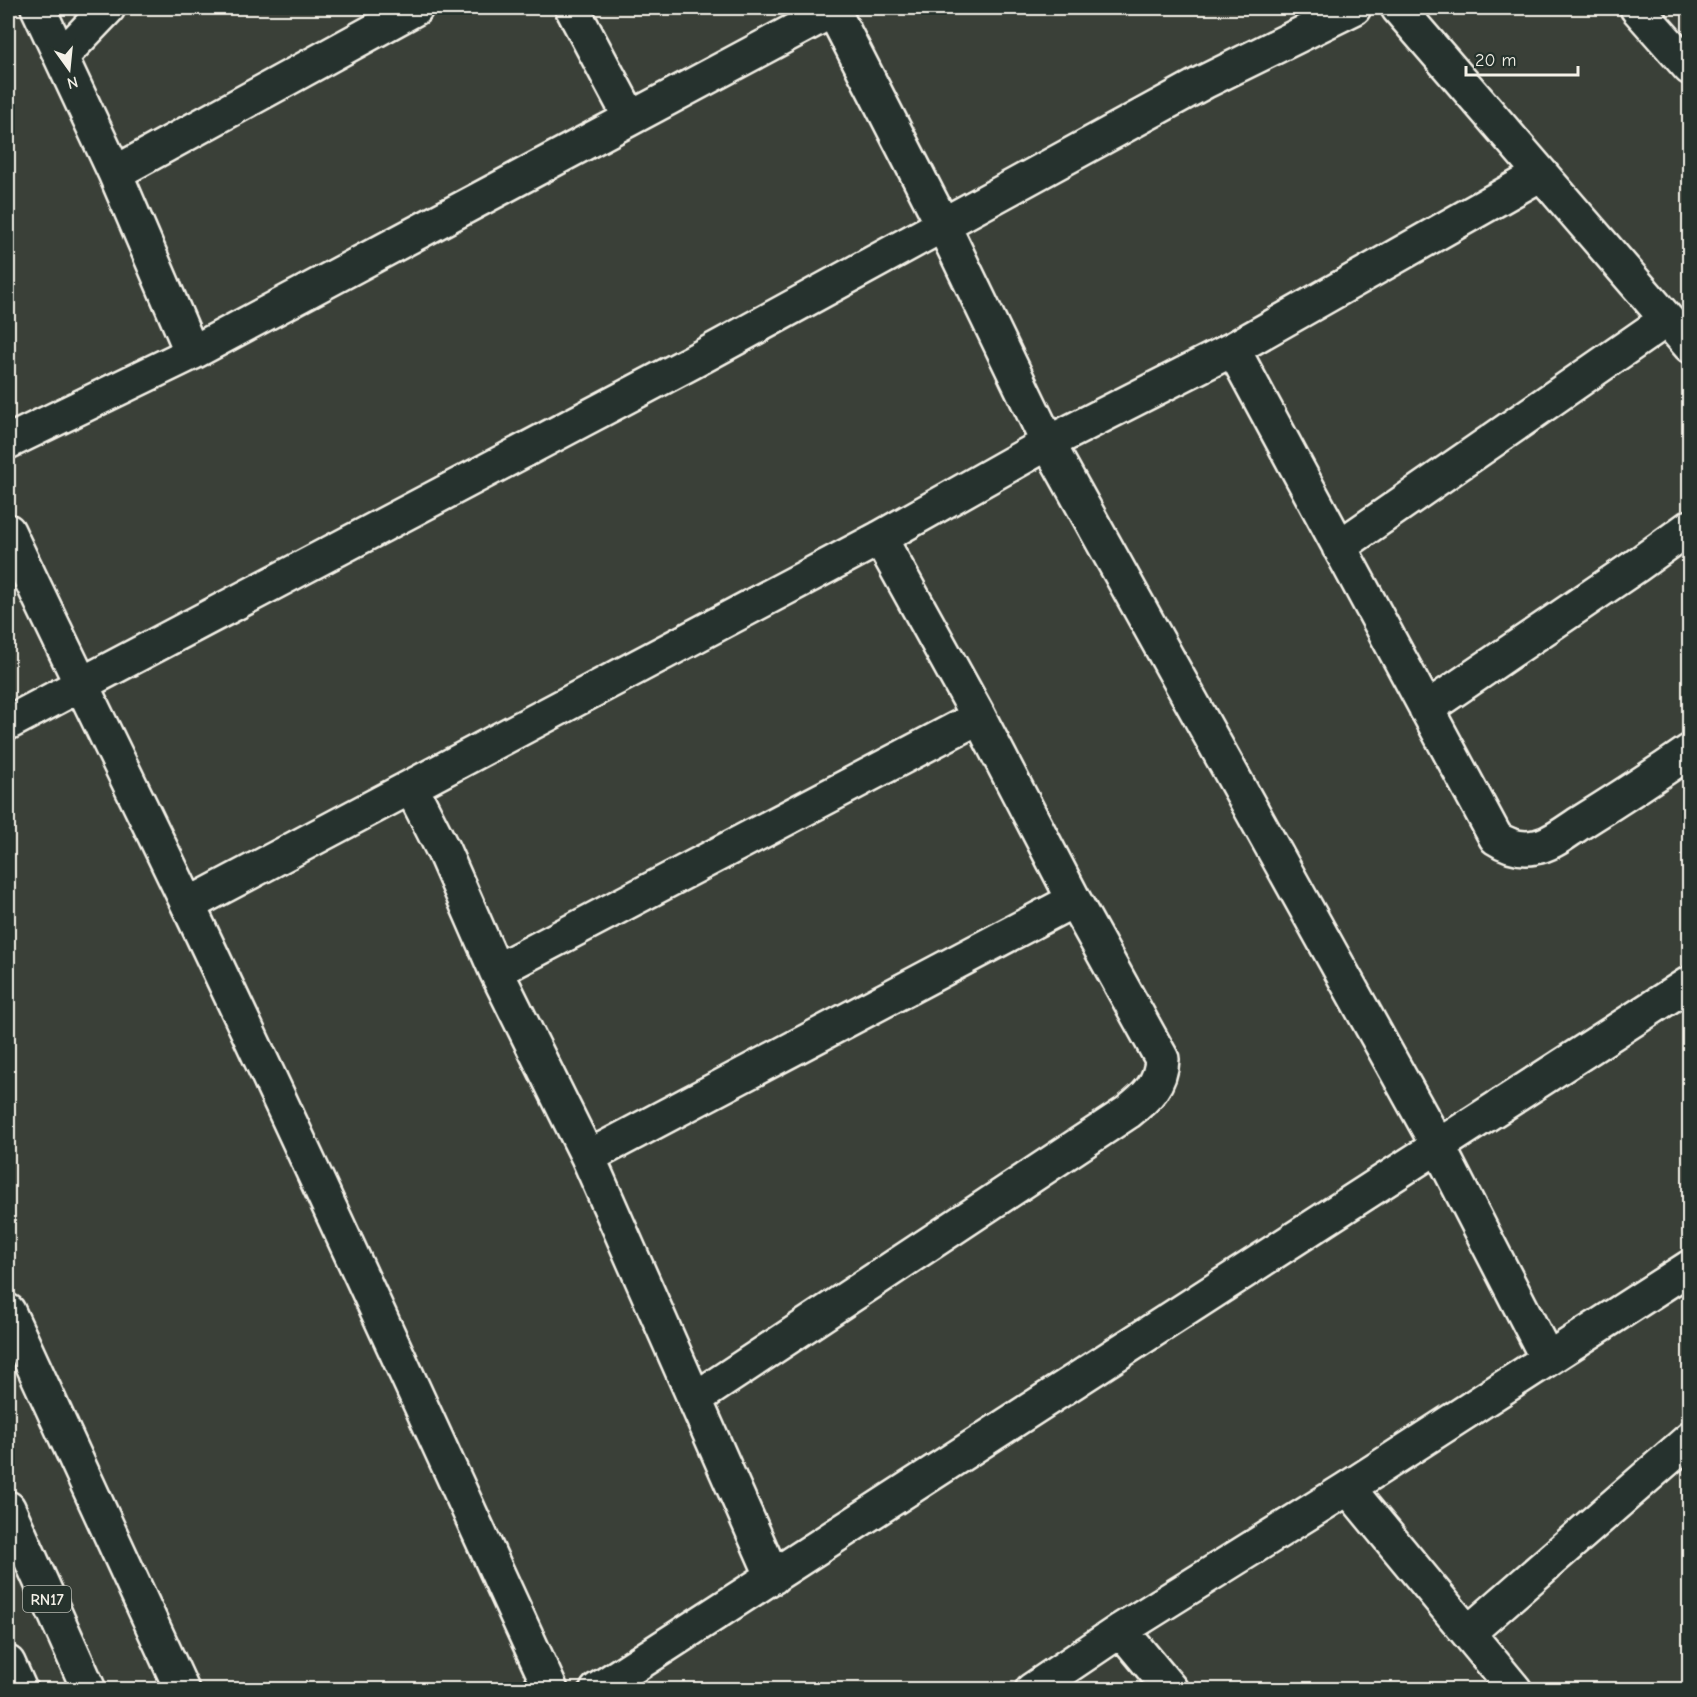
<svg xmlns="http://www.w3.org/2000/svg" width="1697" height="1697" font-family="'Comic Neue',sans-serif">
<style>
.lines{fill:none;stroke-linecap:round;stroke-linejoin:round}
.street-casing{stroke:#f4f1e8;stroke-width:38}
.highway-casing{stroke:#f4f1e8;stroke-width:38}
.street{stroke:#26332d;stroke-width:33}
.highway{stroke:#26332d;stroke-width:33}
.labels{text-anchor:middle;stroke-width:4.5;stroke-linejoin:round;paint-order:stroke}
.shield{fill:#26332d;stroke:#b6b8b0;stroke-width:1.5}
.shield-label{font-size:16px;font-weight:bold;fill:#f4f1e8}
</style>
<rect width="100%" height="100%" fill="#3a4038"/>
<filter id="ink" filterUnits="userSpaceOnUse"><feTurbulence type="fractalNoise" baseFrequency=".0167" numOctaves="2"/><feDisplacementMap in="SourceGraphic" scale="12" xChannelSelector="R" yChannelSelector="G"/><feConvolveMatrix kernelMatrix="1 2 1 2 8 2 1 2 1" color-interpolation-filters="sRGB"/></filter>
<g filter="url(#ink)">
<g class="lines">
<g class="street-casing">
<path id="street" d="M38,8L115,173L192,353
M572,8L630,117
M832,8L943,225L1048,443L1438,1146L1547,1358
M1398,8L1690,346
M1637,8L1690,68
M62,56L108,8
M115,173L416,8
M1233,349L1496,838C1508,846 1520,850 1535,847C1551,845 1567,831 1580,823C1617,800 1654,776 1690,751
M8,442L192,353L833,10
M8,531C67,657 129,781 189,907C313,1167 431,1428 551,1690
M1339,547L1666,320
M1426,709L1636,566L1690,527
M8,723L692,362L1204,82L1354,8
M411,787L444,852L496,971L588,1157L773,1577
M188,905L880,538L1048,443L1233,349L1541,174
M496,971L979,717
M588,1157L1074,900
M8,1311L182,1690
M695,1399L1128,1112C1147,1097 1161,1084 1162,1059L1074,900L979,717L880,538
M1348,1488L1515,1690
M1121,1630L1171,1690
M1469,1632L1690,1439
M597,1690L1690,983
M1032,1690L1121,1630L1348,1488L1690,1267"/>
</g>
<g class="highway-casing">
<path id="highway" d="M8,1508L89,1690
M8,1663L20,1690"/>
</g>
<use href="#street" class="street"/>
<use href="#highway" class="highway"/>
</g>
</g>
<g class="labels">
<rect class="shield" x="23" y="1586" width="48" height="26" rx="4.5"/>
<g class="shield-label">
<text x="47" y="1605">RN17</text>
</g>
</g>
<rect width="1697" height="1697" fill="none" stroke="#26332d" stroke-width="30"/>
<rect x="15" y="15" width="1667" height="1667" fill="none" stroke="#f4f1e8" stroke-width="2" filter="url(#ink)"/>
<g transform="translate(69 69) rotate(165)" stroke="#26332d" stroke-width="4.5" paint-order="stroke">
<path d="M0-4.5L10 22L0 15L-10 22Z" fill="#f4f1e8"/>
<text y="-9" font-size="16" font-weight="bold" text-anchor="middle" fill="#f4f1e8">N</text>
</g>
<path d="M1466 66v9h112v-9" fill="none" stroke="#f4f1e8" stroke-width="3"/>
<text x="1475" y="66" font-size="18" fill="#f4f1e8" stroke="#26332d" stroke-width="4.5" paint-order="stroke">20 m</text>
</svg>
